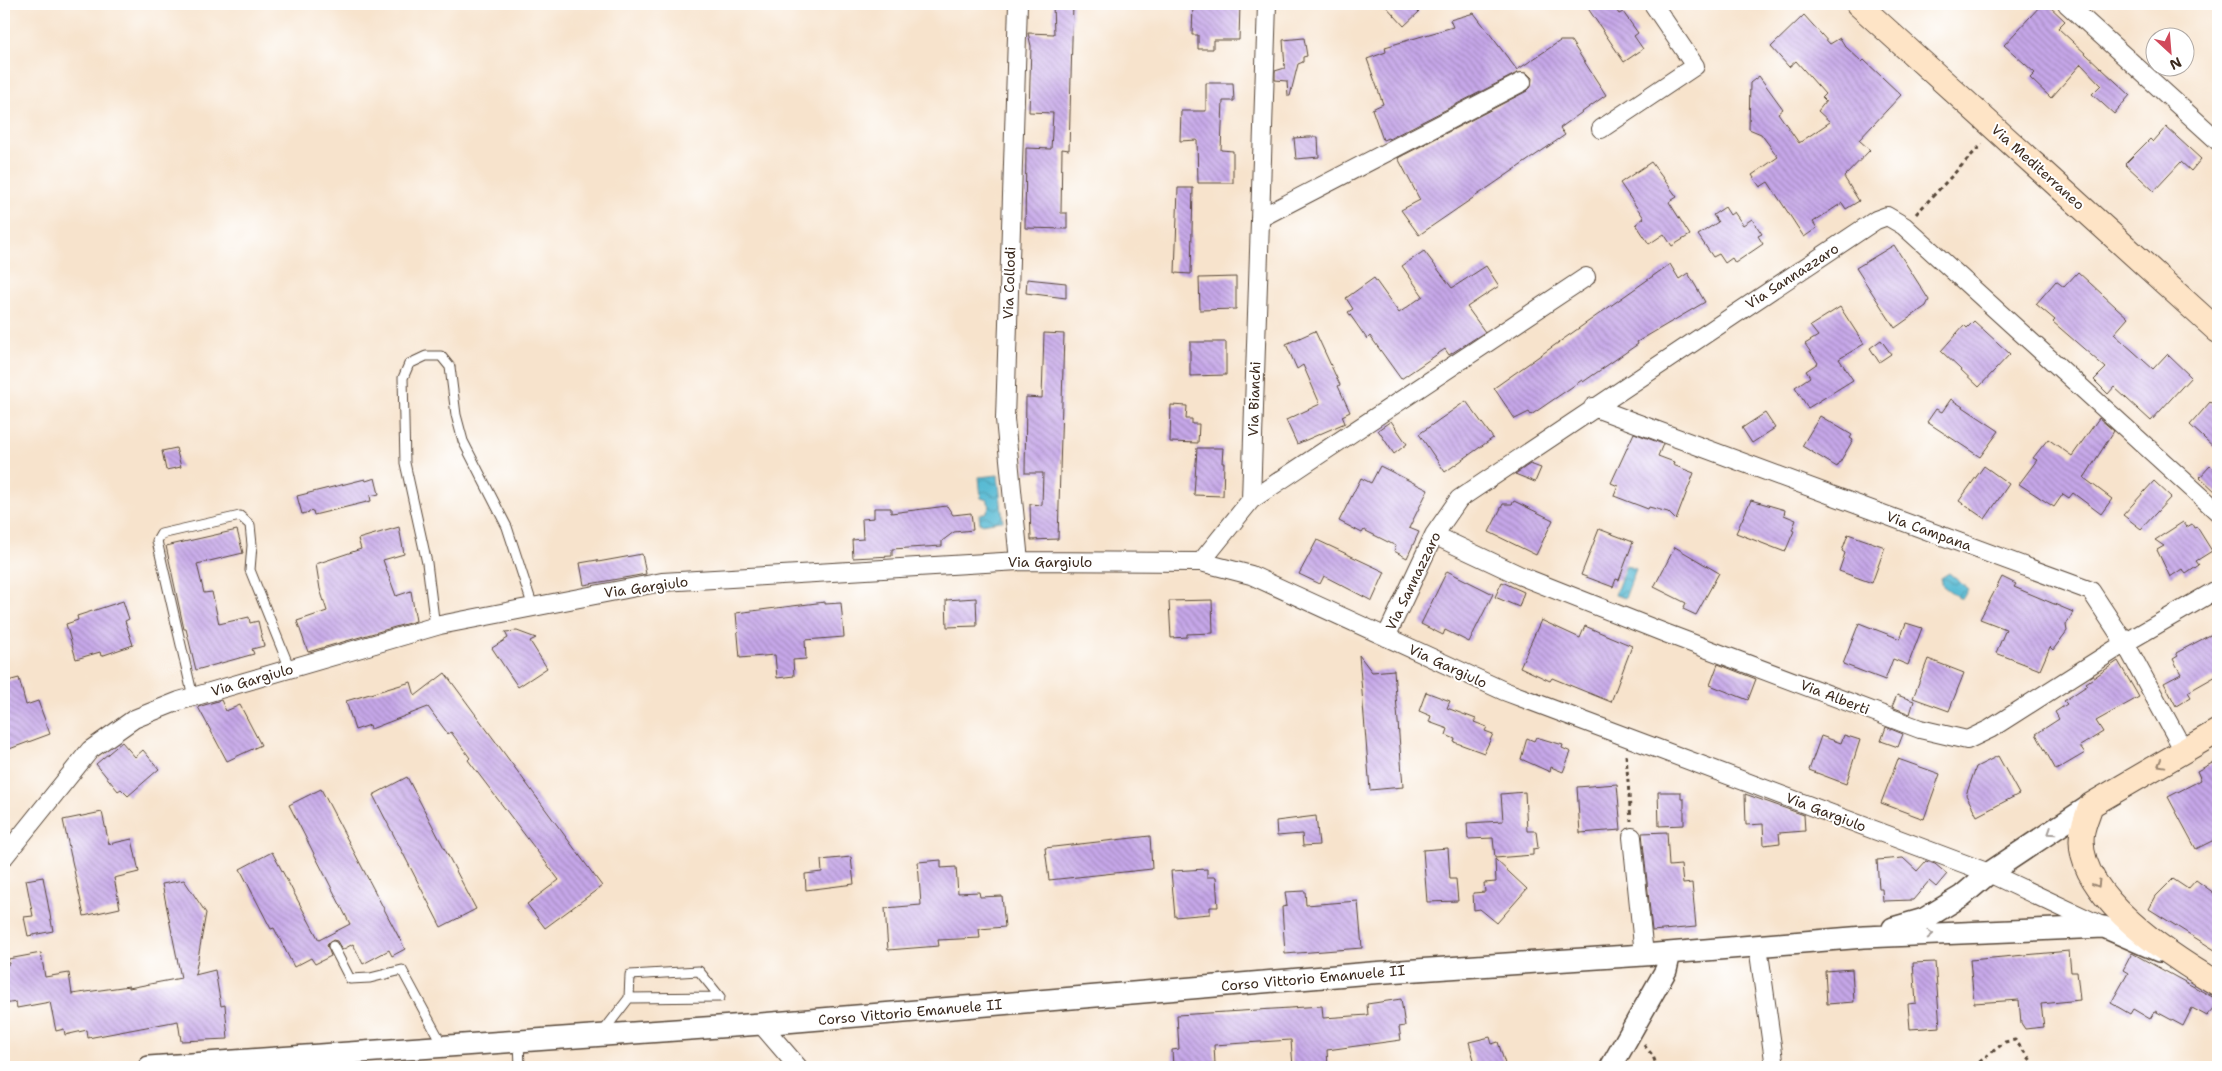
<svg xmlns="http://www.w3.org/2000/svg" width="2222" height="1071" font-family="'Shantell Sans',sans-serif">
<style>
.water{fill:url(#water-waves);stroke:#487278}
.building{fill:url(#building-back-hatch)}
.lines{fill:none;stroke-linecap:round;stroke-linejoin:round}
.service-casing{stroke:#574638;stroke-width:11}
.minor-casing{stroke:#574638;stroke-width:20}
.tertiary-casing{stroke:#574638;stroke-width:24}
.secondary-casing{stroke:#574638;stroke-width:26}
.path{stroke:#574638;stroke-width:3;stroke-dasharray:4 4;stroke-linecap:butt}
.service{stroke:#fff;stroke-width:9}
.minor{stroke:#fff;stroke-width:18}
.tertiary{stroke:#fff;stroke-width:21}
.secondary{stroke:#fee4c6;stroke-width:24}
.oneway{stroke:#9c8772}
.oneway2{stroke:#a79f9a}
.labels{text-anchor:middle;stroke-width:4;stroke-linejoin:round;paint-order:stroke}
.street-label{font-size:14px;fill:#3b2a1e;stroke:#fff}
</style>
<defs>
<pattern id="water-waves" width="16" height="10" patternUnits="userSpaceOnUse" patternTransform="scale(1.25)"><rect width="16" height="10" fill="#55b9d3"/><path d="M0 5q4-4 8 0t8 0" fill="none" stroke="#4897ab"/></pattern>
<pattern id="building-back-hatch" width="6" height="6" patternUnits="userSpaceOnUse" patternTransform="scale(1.25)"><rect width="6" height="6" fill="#c6a7e9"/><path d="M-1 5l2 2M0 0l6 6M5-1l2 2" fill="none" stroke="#a288bc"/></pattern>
</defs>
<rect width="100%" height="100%" fill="#fff"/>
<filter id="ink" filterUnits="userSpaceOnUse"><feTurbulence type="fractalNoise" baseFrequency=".02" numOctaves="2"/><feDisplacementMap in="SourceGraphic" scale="10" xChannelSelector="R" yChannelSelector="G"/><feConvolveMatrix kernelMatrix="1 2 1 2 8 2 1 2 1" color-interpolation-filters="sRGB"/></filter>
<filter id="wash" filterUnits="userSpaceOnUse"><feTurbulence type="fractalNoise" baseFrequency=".0096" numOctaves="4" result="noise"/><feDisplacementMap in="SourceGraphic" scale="20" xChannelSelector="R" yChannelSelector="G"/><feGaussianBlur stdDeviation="1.12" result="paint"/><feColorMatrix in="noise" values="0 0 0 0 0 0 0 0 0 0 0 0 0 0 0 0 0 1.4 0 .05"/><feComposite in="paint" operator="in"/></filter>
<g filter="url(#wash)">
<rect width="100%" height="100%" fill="#f7e3cc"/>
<path class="water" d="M998,475L1003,521L980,524L979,515L987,512L990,506L987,500L981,498L979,477Z
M1626,565L1636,569L1625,598L1615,595Z
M1949,573L1968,589L1963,598H1959L1943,586L1941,578Z"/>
<g id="blocks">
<path class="building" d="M1053,4H1073L1069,150L1062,149L1061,213H1067V229L1025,228L1026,148L1051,149L1053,113L1029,112L1031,46L1028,33L1054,34Z
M1201,4H1240L1239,40H1213V49H1198V35H1192L1193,5Z
M1384,4H1411L1419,12L1404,26Z
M1585,4H1612L1619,14L1623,12L1638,33L1634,36L1643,49L1624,62Z
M2042,4H2047L2065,21L2058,28L2130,95L2114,114L2092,94L2101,85L2081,64L2051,98L2030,78L2035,73L2004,45Z
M1474,13L1517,70L1560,41H1571L1606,95L1560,128L1565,135L1419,235L1401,210L1420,200L1398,158L1527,91L1531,87L1532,78L1527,73H1517L1389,139L1388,138L1383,140L1372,109L1383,104L1367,59L1386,52L1385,47L1453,27L1450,20Z
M1804,15L1830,44L1840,38L1845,46L1862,62L1864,60L1901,95L1859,140L1870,150L1844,177L1859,201L1846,209L1842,203L1813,222L1817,228L1804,237L1768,182L1760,187L1752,175L1778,157L1761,134L1749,129L1750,83L1759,76L1783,109L1778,113L1799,143L1830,122L1818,111L1826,101L1822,97L1825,94L1796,61L1789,67L1771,47Z
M1304,38L1307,56L1303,57V62L1298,64L1290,96H1288L1287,81L1275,80V71L1285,68L1283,40Z
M1206,83H1233L1234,101H1223L1221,150L1233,151V183H1198L1197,140L1180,141L1181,111H1206Z
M2166,127L2201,159L2191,171L2181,162L2154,191L2125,164L2150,139L2153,142Z
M1308,137H1318L1319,157L1296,159L1294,138Z
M1651,162L1677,197L1669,202L1690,235L1672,246L1664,234L1649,244L1636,224L1644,218L1620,183Z
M1178,188H1193L1191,274L1175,273Z
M1725,207L1730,215L1734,212L1743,225L1752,219L1762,234L1758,236L1763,244L1735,263L1732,258L1725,263L1719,254L1713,257L1698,235L1718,222L1713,215Z
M1894,245L1929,300L1926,306L1895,328L1856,268Z
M1424,251L1452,288L1486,266L1499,286L1467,307L1485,332L1449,355L1445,349L1401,379L1370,336L1367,339L1348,312L1353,309L1346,298L1374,278L1399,313L1423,296L1402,266Z
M1670,264L1679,279L1688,273L1705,302L1637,342L1638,344L1583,382L1582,380L1531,415L1529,412L1515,419L1494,388Z
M2078,272L2128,318L2114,334L2153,369L2167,354L2191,377L2151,421L2114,387L2108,394L2094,380L2106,368L2053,322L2055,320L2036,304L2056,281L2064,287Z
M1236,277V309L1200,310L1199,278Z
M1027,279L1066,283V298L1026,293Z
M1840,307L1864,344L1839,359L1853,380L1808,408L1795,387L1810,377L1806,371L1818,363L1805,344L1818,336L1810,326Z
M1974,321L2010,354L1979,387L1941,351L1964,325L1967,328Z
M1315,331L1340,385L1338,386L1350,412L1342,416L1345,423L1297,444L1286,420L1320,404L1303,365L1297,369L1286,344Z
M1044,333L1064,334L1058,539L1031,540L1030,504L1042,505L1043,473H1025L1026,397L1042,398Z
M1881,340L1891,354L1879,362L1870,348Z
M1190,342H1226V375L1190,376Z
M1951,399L1999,431L1980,457L1927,422L1936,409L1942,412Z
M1466,401L1493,438L1445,472L1419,434Z
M2210,402L2218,409V451L2190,425Z
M1171,405L1187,406L1186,419H1192V424H1199L1198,443L1170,442Z
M1765,413L1775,428L1752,443L1742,428Z
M1820,416L1852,435L1850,438L1853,440L1837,467L1802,446Z
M2099,418L2114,431L2084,478L2112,499L2101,514L2073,493L2069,498L2063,494L2054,507L2019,484L2037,460L2033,458L2048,439L2072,456Z
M1391,421L1407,444L1394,454L1378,430Z
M1634,433L1663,444L1658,456L1674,462L1673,465L1694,473L1676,520L1668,512L1649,507L1648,509L1614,496L1618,486L1611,483Z
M176,448L181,467L166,470L162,451Z
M1197,448H1223L1222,463H1224L1223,496L1194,495Z
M1530,464L1541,468L1535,482L1515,474Z
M1380,466L1428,490L1409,528L1419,532L1407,558L1394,551L1396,546L1364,530L1362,533L1339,521L1361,478L1371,483Z
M1984,466L2009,484L1985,519L1959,501Z
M2210,466L2218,473V494L2200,477Z
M375,478L379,494L370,496L371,501L314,515L313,511L302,514L297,496L365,479L366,481Z
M2154,481L2171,497L2141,529L2123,515Z
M1751,500L1785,510L1784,515L1796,520L1792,530L1794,531L1785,552L1736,533Z
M1514,501L1553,520L1536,555L1489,532L1503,504H1512Z
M947,506L953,515L971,513L973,530L954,532L942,541V546L892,549V556L853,558L852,540L863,539L862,519L874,518V508H891V513Z
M2183,522L2187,527L2192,524L2194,528L2197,527L2212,551L2196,561L2199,565L2186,574L2182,569L2170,577L2157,550L2164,546L2155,540Z
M399,527L404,554L383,560L396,596L411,591L416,621L308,652L297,621L327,611L320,589L316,564L361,549L358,539Z
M1599,529L1633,542L1619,580L1616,579L1613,587L1581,575Z
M237,530L243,553L197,564L204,593L212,592L219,624L249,617L250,623L258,621L264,646L252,649L254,654L196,670L186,629H184L166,546Z
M1848,534L1885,547L1872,583L1839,571L1845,553L1842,551Z
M1317,540L1385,572L1372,601L1324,576L1320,584L1299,574Z
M1675,547L1719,573L1696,615L1683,609L1686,603L1654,587Z
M642,554L646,574L584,585L580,563L597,560L598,562Z
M1447,571L1493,594L1469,642L1445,630L1443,635L1421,624Z
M2002,577L2016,584L2014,587L2073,612L2066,625L2067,631L2053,650L2050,647L2040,670L1996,653L2006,629L1980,619Z
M1502,582L1524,592L1519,607L1495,597Z
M976,598L977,626L947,627L946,600Z
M1212,600L1213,633L1187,634V637L1171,638L1169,601Z
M123,601L129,619L125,621L133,645L101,656L100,652L76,659L66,624L78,620L77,616Z
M825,602V604L841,603L844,637L805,640L806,659L793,660L794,676L777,678L775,655L740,658L736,613Z
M1541,620L1580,638L1585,626L1632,646L1611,702L1552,678L1550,681L1520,667Z
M1859,623L1900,639L1906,623L1922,628L1908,665L1893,659L1885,680L1843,664Z
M517,631L536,638L530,641L547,668L518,687L492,648L508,638L505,632Z
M2212,634L2218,646V675L2188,692L2191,697L2176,706L2164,683L2181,674L2173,659L2178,656L2176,653Z
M1359,655L1372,672L1394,670L1403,787L1370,790Z
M1928,659L1964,673L1949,711L1913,698Z
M2118,661L2139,697L2096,721L2103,732L2080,746L2085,753L2056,770L2036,734L2059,719L2055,712L2067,704L2064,701L2088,685L2086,683Z
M1718,664L1756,679L1748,700L1710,685Z
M445,673L602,886L545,928L527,904L559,880L468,760L470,758L451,732L448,734L428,707L371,729L370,725L355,730L346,701L411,682L415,696Z
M19,678L26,705L38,701L50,734L4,751V682Z
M1426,692L1450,701L1447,708L1476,719L1474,722L1487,727L1485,731L1493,734L1484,753L1454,742L1455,739L1446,735L1448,729L1429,722L1431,716L1419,711Z
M1897,695L1914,701L1910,714L1892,707Z
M221,700L226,711L240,705L261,745L227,761L198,707Z
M1886,727L1903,734L1898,747L1881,741Z
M1844,735L1860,740L1846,784L1809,770L1821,736L1841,743Z
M1536,737L1563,745L1562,748L1571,752L1563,772L1551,767L1550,772L1521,759L1527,738L1534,741Z
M122,742L135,757L143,750L159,769L128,796L121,789L118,791L96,764Z
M1998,756L2019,794L1977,816L1966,795L1976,767Z
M1898,759L1940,774L1924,819L1881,803Z
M2218,760V838L2196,849L2168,797L2201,780L2197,771Z
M407,777L476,909L441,927L373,795Z
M1617,784L1621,830L1580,833L1577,787Z
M321,789L405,949L392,956L389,950L363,964L353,944L342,950L337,941L333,940L327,945L331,956L315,964L311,958L294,967L274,928L271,929L240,869L272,852L319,940L350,924L289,805Z
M1525,792L1527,831H1536L1538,848L1533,849V855L1495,858L1493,838L1468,839L1467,823L1503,821L1501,794Z
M1658,792H1681V799H1684V825L1659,826Z
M1745,794L1804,815L1805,831L1779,833L1780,843L1764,845L1763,824L1746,825Z
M102,812L109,844L132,839L139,872L114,878L120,908L84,916L63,820Z
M1316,816L1319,845L1303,846L1302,834L1277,836L1276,821Z
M1667,832L1669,866L1681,865L1683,884L1692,883L1696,927L1652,931L1642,833Z
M1150,836L1152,869L1049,880L1045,848Z
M1448,848L1450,879H1456L1458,901L1427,902L1423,850Z
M851,857L854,884L806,890L805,874L822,872L821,860Z
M1903,858L1917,871L1926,861L1935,864L1947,874L1936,887L1929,881L1913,900L1883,901L1882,889H1879L1877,860Z
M1495,859L1527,889L1497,923L1480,909L1474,910L1473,893L1485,892L1484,883L1496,882Z
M941,860V868L956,867L958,893L979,892L980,897L1002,896L1005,927L979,929L980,938L938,940L939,946L888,950L885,908L921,905L918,862Z
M1207,869V877H1216L1218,907H1210V914L1175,917L1171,871Z
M43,877L53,931L28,936L24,917L33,916L26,880Z
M2173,879L2188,889L2196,880L2218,896V952L2149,909L2156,896Z
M184,880L206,913L195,975L215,970L221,1006L225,1005L228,1039L181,1041L178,1021L88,1038L87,1030L65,1035L64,1029L56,1031L50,1002L17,1008L16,1002L4,1004V965L9,964L8,959L41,953L45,977L69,973L72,994L129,986V988L181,978L162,884Z
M1305,891L1306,905L1358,901L1362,948L1285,954L1282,907L1287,906L1285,892Z
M2069,951L2071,972H2077L2080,1000L2041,1004L2044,1027L2025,1029L2021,1023L2019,1000L1974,1003L1970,960Z
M2132,953L2218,1000V1004L2207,1016L2192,1008L2183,1026L2155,1011L2150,1019L2133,1009L2130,1014L2111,1003L2128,973L2123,970Z
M1935,962L1940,1027L1910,1029L1908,1004L1916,1003L1913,963Z
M1852,969L1854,1002L1827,1004L1825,971Z
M1401,999L1405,1026L1399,1027L1401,1040L1327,1050L1328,1067H1293L1291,1040L1214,1045L1215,1064L1173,1067L1172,1050L1179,1049L1177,1015L1322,1006L1323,1018L1368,1015L1367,1004Z
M1490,1037L1492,1044L1498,1042L1506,1067H1476L1469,1042Z"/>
</g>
</g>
<g filter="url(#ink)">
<use href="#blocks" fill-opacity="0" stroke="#574638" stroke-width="1"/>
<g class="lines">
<g class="service-casing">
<path id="service" d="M435,627L427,563L405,463L403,378L409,364L426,356H441L450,367L456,415L463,441L507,527L533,607
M193,697L157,541L161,534L240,516L250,525L252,545L250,570L290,669
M333,946L350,979L370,978L402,970L443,1046
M602,1033L629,998L720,997L699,971L630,975L629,998
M519,1041L520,1067"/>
</g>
<g class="minor-casing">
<path id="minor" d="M1018,4L1005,419L1019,561
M2067,4L2218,141
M1601,129L1695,66L1653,4
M1260,218L1522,82
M1593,407L2091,591L2125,643L2184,751
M1251,500L1586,277
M1434,535L1521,576L1665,633L1920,729L1967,740L1990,729L2125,643L2218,589
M1201,562L1251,500L1267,4
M1386,637L1434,535L1459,499L1876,220L1887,216L1904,226L2218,512
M1632,837L1644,955
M4,857L90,750L134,719L179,701L440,625L662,582L1019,561L1201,562L1251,575L1504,691L1989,873L2104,927
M1758,946L1775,1067
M761,1024L798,1067"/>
</g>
<g class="tertiary-casing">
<path id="tertiary" d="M1893,928L1924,919L1962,896L1989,873L2091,805
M149,1067L761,1024L1371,973L1644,955L1864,937L2104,927L2159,951
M1611,1067L1666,970L1670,953"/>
</g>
<g class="secondary-casing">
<path id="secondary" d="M1858,4L2218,331
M2218,731L2091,805C2088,814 2083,825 2082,834C2074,895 2174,958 2218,984"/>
</g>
<path class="path" d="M1916,214L1982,144
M1626,755L1631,821
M1644,1045L1653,1056L1657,1067
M1973,1067L2005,1042L2015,1040L2036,1067"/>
<use href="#service" class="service"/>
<use href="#minor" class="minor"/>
<use href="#tertiary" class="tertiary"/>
<use href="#secondary" class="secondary"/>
</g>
<defs><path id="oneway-chevron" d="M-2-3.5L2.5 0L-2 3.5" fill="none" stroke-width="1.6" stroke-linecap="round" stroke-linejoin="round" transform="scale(1.25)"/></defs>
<g class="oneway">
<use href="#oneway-chevron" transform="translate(2161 764) rotate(151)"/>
<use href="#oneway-chevron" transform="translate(2097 884) rotate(59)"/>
</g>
<g class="oneway2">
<use href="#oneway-chevron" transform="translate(2051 832) rotate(147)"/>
<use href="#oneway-chevron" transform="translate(1930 934) rotate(-2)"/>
</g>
</g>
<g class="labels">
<g class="street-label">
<text transform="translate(2038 167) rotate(42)" y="5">Via Mediterraneo</text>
<text transform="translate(1792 276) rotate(-33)" y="5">Via Sannazzaro</text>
<text transform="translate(1009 283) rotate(-88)" y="5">Via Collodi</text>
<text transform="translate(1254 399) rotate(-88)" y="5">Via Bianchi</text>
<text transform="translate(1929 531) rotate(20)" y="5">Via Campana</text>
<text x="1050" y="567">Via Gargiulo</text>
<text transform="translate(1413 581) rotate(-64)" y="5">Via Sannazzaro</text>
<text transform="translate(646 587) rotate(-8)" y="5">Via Gargiulo</text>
<text transform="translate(1448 666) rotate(25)" y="5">Via Gargiulo</text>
<text transform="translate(252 680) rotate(-16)" y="5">Via Gargiulo</text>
<text transform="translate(1835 697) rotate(21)" y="5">Via Alberti</text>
<text transform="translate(1826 812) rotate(21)" y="5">Via Gargiulo</text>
<text transform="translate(1313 978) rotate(-5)" y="5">Corso Vittorio Emanuele II</text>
<text transform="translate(910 1012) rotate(-5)" y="5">Corso Vittorio Emanuele II</text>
</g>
</g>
<rect width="2222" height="1071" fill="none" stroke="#fff" stroke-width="20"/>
<g transform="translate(2170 52) rotate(154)"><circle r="24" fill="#ffffff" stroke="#b1aaa5"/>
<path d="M0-4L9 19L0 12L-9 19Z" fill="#d1495b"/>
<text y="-8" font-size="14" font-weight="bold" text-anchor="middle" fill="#3b2a1e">N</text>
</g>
</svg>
